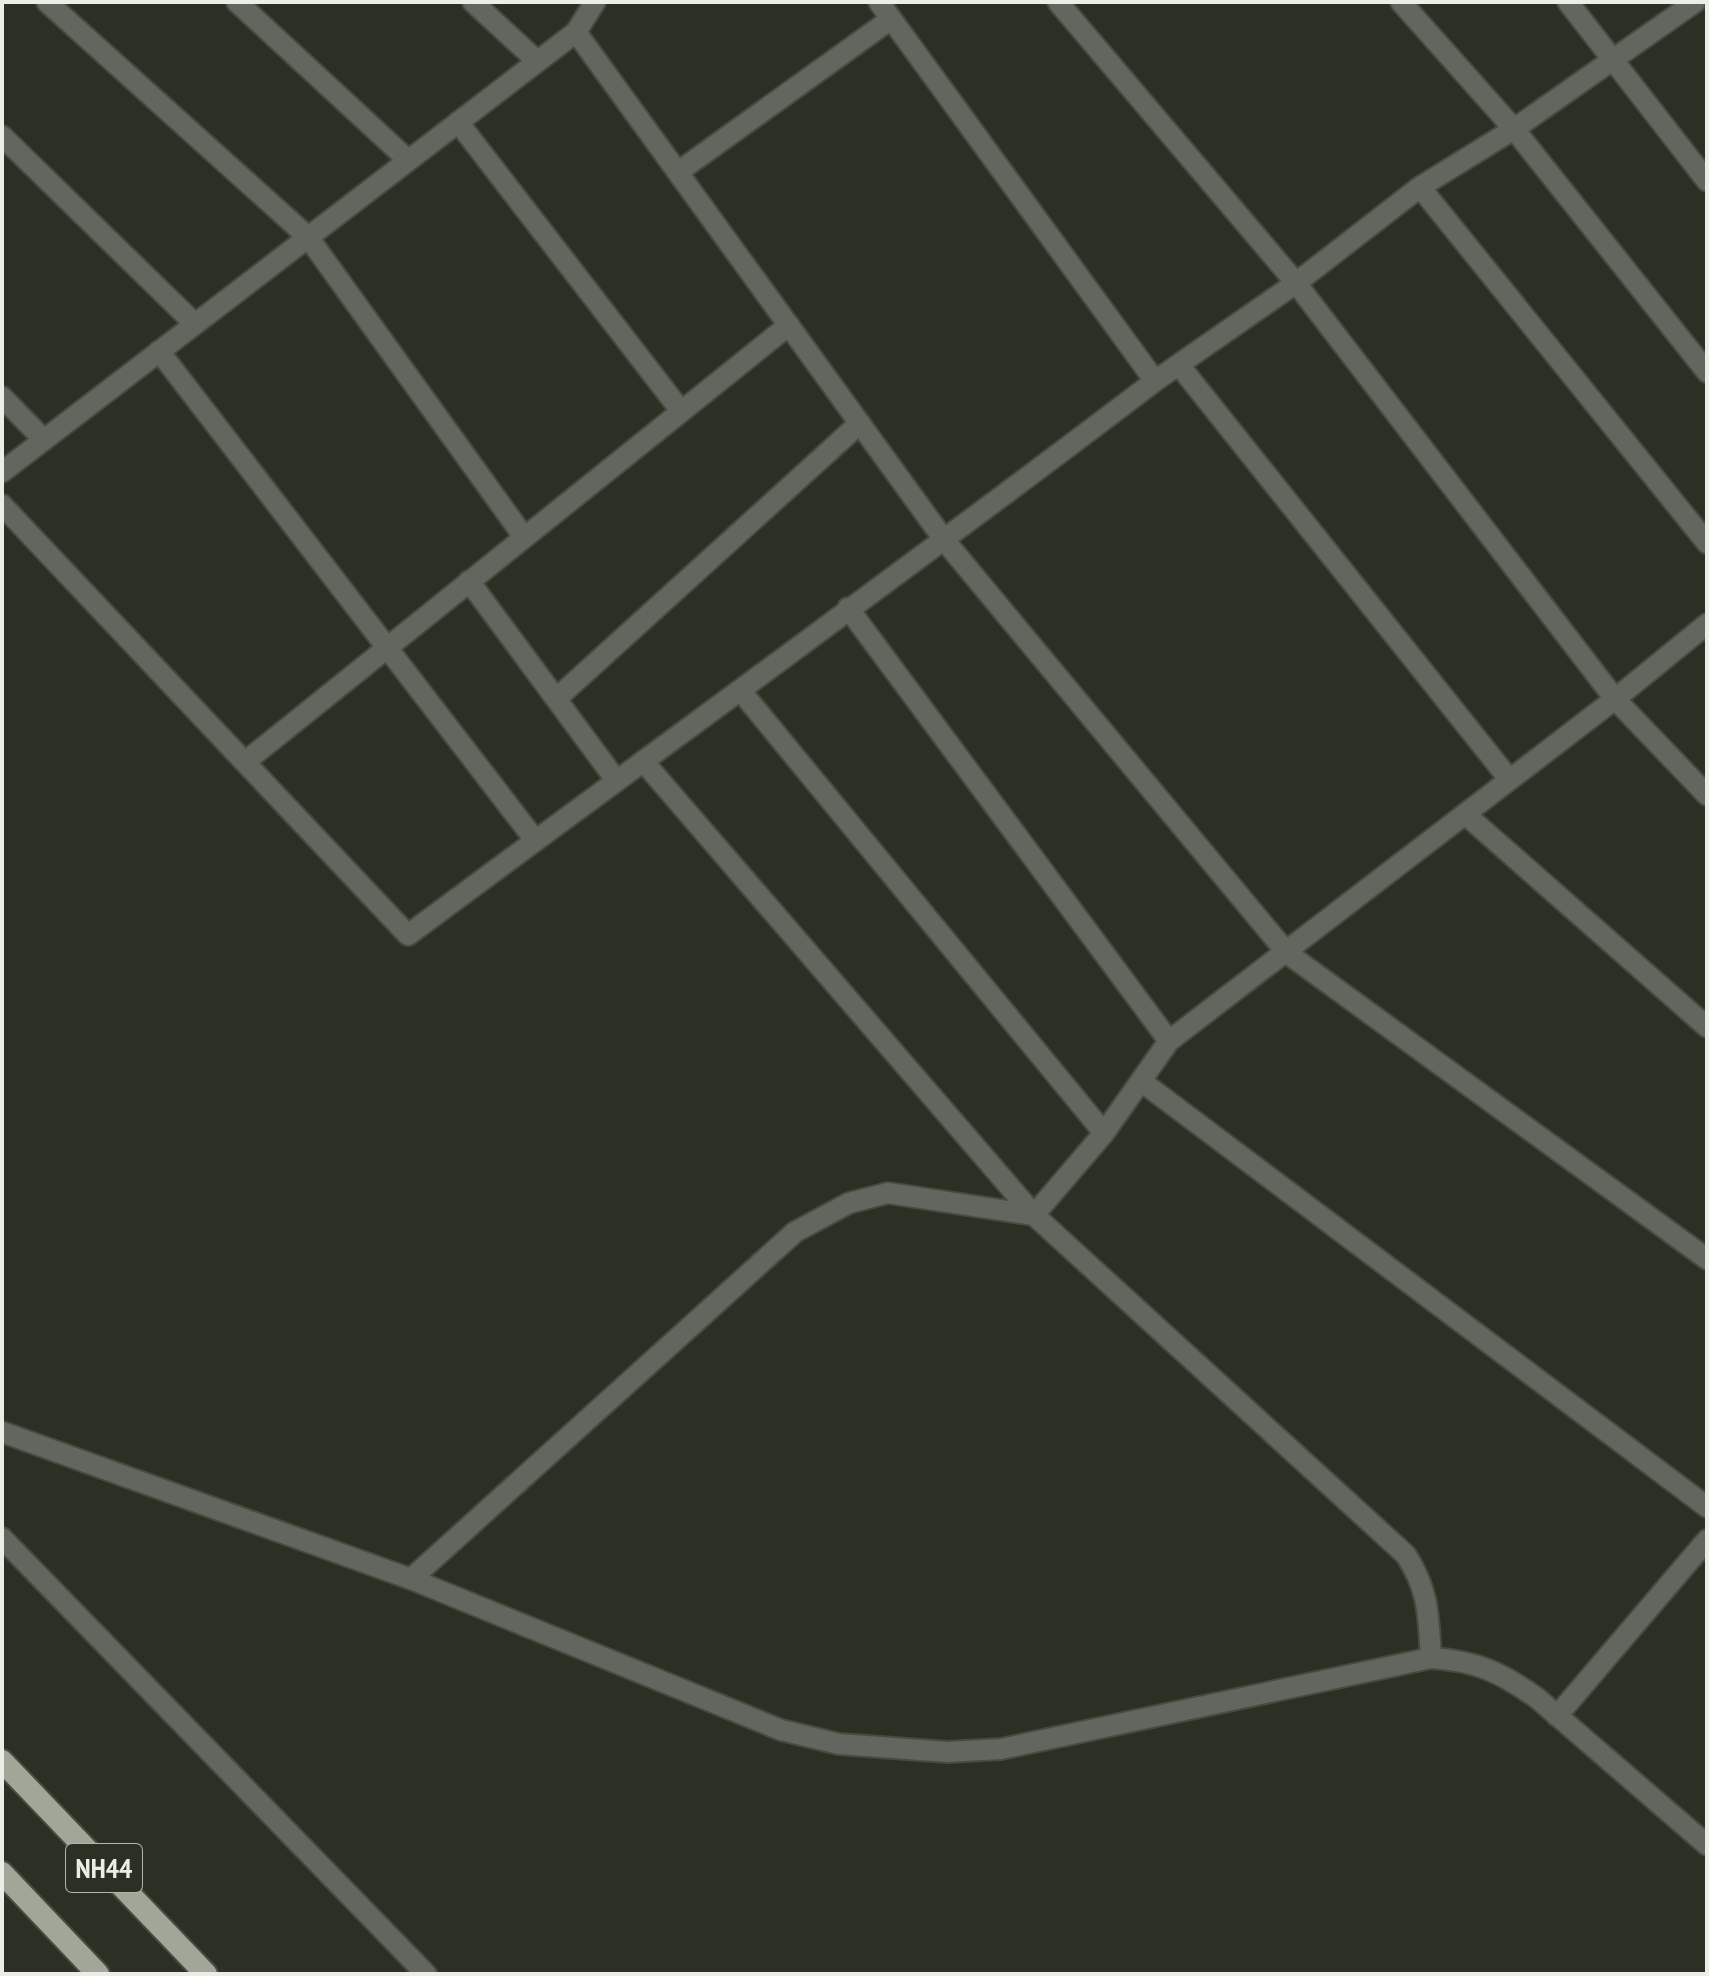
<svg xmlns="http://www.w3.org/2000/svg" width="1709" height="1976" font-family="'PT Sans Narrow',sans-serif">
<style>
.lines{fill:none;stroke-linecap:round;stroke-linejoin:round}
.minor-casing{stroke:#474b3f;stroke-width:24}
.trunk-casing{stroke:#474b3f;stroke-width:26}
.minor{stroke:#63655f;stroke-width:20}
.trunk{stroke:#a2a698;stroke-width:22}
.labels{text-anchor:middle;stroke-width:6;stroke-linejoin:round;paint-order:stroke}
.shield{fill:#2c3024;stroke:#b2b5ac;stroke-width:2}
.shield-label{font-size:28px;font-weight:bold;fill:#ebeee6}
</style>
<rect width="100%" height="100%" fill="#2c3024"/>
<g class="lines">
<g class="minor-casing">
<path id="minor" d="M47,2L308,237L524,537
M237,2L408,160
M473,2L537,61
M879,2L1155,381L1296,283L1420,187L1514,129L1695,2
M1058,2L1296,283L1615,699L1707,795
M1401,2L1514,129L1707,372
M1568,2L1707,181
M576,32L945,541L1287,953L1707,1259
M458,122L681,411
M2,136L195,324
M678,172L891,19
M1420,187L1707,543
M159,351L535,840
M1179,365L1509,779
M2,397L44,440
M2,472L576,32L595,2
M2,505L408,935C657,750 908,569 1155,381
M469,581L616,780
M848,608L1169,1041
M740,690L1104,1133
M556,699L860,423
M643,761L1034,1215L1406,1555C1430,1593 1428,1616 1431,1658
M245,762L789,325
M1465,814L1707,1027
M1141,1081L1707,1507
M2,1432L411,1579L781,1730L839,1744L948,1752L1001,1749L1431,1658C1477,1661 1500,1672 1537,1698L1707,1845
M2,1538L426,1974
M411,1579L795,1232L849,1203L888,1193L1034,1215L1104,1133L1169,1041L1615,699L1707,624
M1557,1716L1707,1540"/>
</g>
<g class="trunk-casing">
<path id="trunk" d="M2,1761L206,1974
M2,1873L98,1974"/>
</g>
<use href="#minor" class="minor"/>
<use href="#trunk" class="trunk"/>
</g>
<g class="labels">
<rect class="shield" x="66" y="1844" width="76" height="48" rx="6"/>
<g class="shield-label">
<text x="104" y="1878">NH44</text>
</g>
</g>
<rect width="1709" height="1976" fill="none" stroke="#ebeee6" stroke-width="8"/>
</svg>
